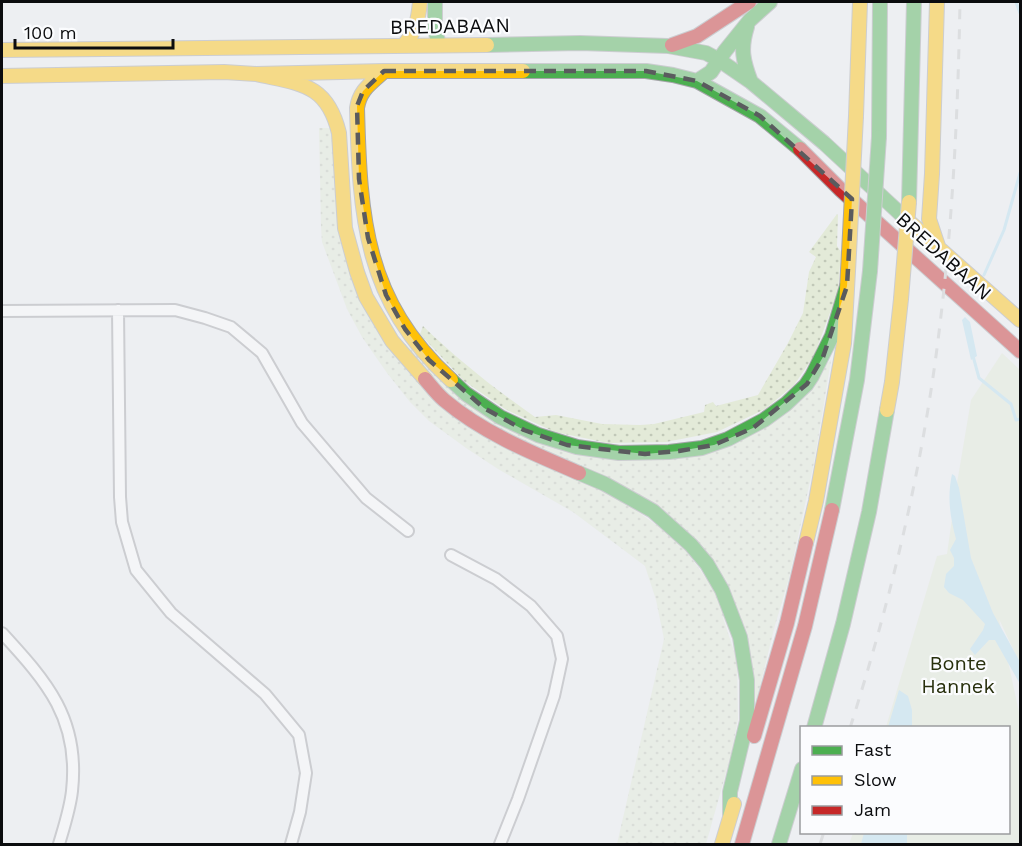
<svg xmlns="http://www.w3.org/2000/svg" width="1022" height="846" font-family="'Work Sans',sans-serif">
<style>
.grass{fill:url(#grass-dots)}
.park{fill:#e3ead8}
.water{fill:#b8dff0}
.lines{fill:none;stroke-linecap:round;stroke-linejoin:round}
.stream{stroke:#b8dff0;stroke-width:3}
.street-casing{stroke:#a4a5a8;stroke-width:14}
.fast-casing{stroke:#a4a5a8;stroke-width:16}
.slow-casing{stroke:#a4a5a8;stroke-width:16}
.jam-casing{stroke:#a4a5a8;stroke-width:16}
.street{stroke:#fcfdfd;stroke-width:10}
.fast{stroke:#4caf50;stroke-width:14}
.slow{stroke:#ffc107;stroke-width:14}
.jam{stroke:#c62828;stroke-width:14}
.rail{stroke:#c8c9c9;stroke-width:3;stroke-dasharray:10 10;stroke-linecap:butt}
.fast-bridge-casing{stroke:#a4a5a8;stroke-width:16;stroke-linecap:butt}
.slow-bridge-casing{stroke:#a4a5a8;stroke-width:16;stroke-linecap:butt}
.fast-bridge{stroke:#4caf50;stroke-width:14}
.slow-bridge{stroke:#ffc107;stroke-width:14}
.marked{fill:none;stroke:#5a5b5e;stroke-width:4.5;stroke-dasharray:12 8;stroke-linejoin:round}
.labels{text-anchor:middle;stroke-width:4.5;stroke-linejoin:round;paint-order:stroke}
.street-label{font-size:20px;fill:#0b0c0e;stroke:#fbfcfe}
.park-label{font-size:20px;fill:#28300d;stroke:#fbfcfe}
</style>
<defs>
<pattern id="grass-dots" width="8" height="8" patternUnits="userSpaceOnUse" patternTransform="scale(1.5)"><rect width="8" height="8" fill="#e3ead8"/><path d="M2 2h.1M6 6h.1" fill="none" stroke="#c1c8b8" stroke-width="1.8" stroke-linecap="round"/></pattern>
</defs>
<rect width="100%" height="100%" fill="#edeff2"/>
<path class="grass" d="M319,128H330L369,318L659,527L685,550L701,571L715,594L737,660L738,719L731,755L706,844H617L664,639L656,600L645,566L573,512L498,469L466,448L429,421L410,402L387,373L362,337L347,309L322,242L321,227Z
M837,214L838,215L837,246L841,252L838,291L814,356L794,385L765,409L717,432L666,442L608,443L555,432L505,409L464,381L420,334L423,326C458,360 495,389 535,417L556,415L602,424L640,425L654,424L704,412L705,405L713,402L716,406L758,395L788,343L803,313L809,272L816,257L809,252Z
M831,360L814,463L789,578L774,629L756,703L753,684L685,532L529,446L546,443L719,447Z"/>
<path class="park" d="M1002,353L1020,370V664L999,619L1020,717V844H849L853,833L1008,832V728L886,727L937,556L947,554L957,483L971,400Z"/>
<path class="water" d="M965,317L970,322L977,356L971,360L962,320Z
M952,474L955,476L959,488L971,558L993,613L1020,662V684L995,640H989L975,655L970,649L983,630L985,624L963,600L949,593L944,587L946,574L954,566V558L950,550L956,539C950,516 947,498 952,474Z
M899,690L908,696L912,710V727H888Z
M864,833H907V844H861Z"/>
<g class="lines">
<path class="stream" d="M1016,2L1020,13
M984,275L1004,230L1020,173
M973,356L979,378L1011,404L1016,420L1020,419"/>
<g class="street-casing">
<path id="street" d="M118,310L120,497L122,522L136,570L171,613L265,694L299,735L306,773L300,812L291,844
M2,311L175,310L205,318L231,327L262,353L302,423L366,498L408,531
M451,555L496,579L531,606L557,636L562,659L554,696L518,799L500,844
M2,633C47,682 80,719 72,791C70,809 64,827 59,844"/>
</g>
<g class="fast-casing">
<path id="fast" d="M435,2V29L439,45
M747,27C740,49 743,61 751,82
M487,45L580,43L668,46L706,53L719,60L751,82L824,143L906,219
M523,71H646L673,75L697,81L760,116L800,149
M697,81L711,72L725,51L750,20L770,2
M879,137L880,2
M909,202L914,2
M451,380L466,394L500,417L538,435L577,447L619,453L669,452L702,448L728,439L764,420L786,404L806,385L812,376L832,336L847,286
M579,473L605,484L653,511L691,545L707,564L722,590L740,637L747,680V721L730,792V815
M832,510L857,380L870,271
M814,728L843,624L869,512L887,410
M779,844L802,769"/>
</g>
<g class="slow-casing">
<path id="slow" d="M937,2L932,174L929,219L939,249
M403,46C416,31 418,22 420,2
M2,50L487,45
M384,71C371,84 360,89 357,108C360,218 364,300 451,380
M256,74C300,84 327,83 339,133L345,228L357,272L366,297L392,341L425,379
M2,76L224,72L256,74L384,71H523
M856,116L860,2
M906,219L1020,320
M887,410L892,382L901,299
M806,543L816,501L844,343L849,253
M722,844L734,804"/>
</g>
<g class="jam-casing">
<path id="jam" d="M672,45L697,36L749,2
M800,149L841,190L1020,351
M425,379C431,386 437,394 444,400C483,433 532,453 579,473
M754,736L787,623L806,543
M742,844L805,626L832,510"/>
</g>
<use href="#street" class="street"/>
<use href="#fast" class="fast"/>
<use href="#slow" class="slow"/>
<use href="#jam" class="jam"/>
<path class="rail" d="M850,728C892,596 924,461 940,324C953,217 958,109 960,2
M820,844L824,832"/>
<g class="fast-bridge-casing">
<path id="fast-bridge" d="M870,271L879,137"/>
</g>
<g class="slow-bridge-casing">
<path id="slow-bridge" d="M849,253L856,116
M901,299L909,202"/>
</g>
<use href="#fast-bridge" class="fast-bridge"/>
<use href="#slow-bridge" class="slow-bridge"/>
</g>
<path d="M0 0H1022V846H0ZM384,71H646L697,81L760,116L852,199L847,286L823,357L807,384L753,428L714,445L679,451L645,454L567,445L524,430L484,408L429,360L405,329L386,295L368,238L359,179L357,106L363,91Z" fill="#edeff2" fill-opacity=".55" fill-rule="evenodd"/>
<path class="marked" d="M384,71H646L697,81L760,116L852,199L847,286L823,357L807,384L753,428L714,445L679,451L645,454L567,445L524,430L484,408L429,360L405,329L386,295L368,238L359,179L357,106L363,91Z"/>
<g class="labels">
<g class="street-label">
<text transform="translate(450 26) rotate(-1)" y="7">BREDABAAN</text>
<text transform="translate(944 256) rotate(42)" y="7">BREDABAAN</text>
</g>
<g class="park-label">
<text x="958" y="670">Bonte<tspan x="958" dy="23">Hannek</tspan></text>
</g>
</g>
<rect width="1022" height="846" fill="none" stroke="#0b0c0e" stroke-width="6"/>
<rect x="800" y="726" width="210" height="108" fill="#fbfcfe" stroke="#9b9c9e" stroke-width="1.5"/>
<rect x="812" y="746" width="30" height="9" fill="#4caf50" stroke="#9b9c9e" stroke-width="1.5"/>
<text x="854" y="756" font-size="18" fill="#0b0c0e">Fast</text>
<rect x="812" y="776" width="30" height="9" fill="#ffc107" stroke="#9b9c9e" stroke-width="1.5"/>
<text x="854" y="786" font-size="18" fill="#0b0c0e">Slow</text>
<rect x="812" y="806" width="30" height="9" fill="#c62828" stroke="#9b9c9e" stroke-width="1.5"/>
<text x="854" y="816" font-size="18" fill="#0b0c0e">Jam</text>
<path d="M15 39v9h158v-9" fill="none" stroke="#0b0c0e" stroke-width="3"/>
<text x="24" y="39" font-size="18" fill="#0b0c0e" stroke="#fbfcfe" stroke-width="4.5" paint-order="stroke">100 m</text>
</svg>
